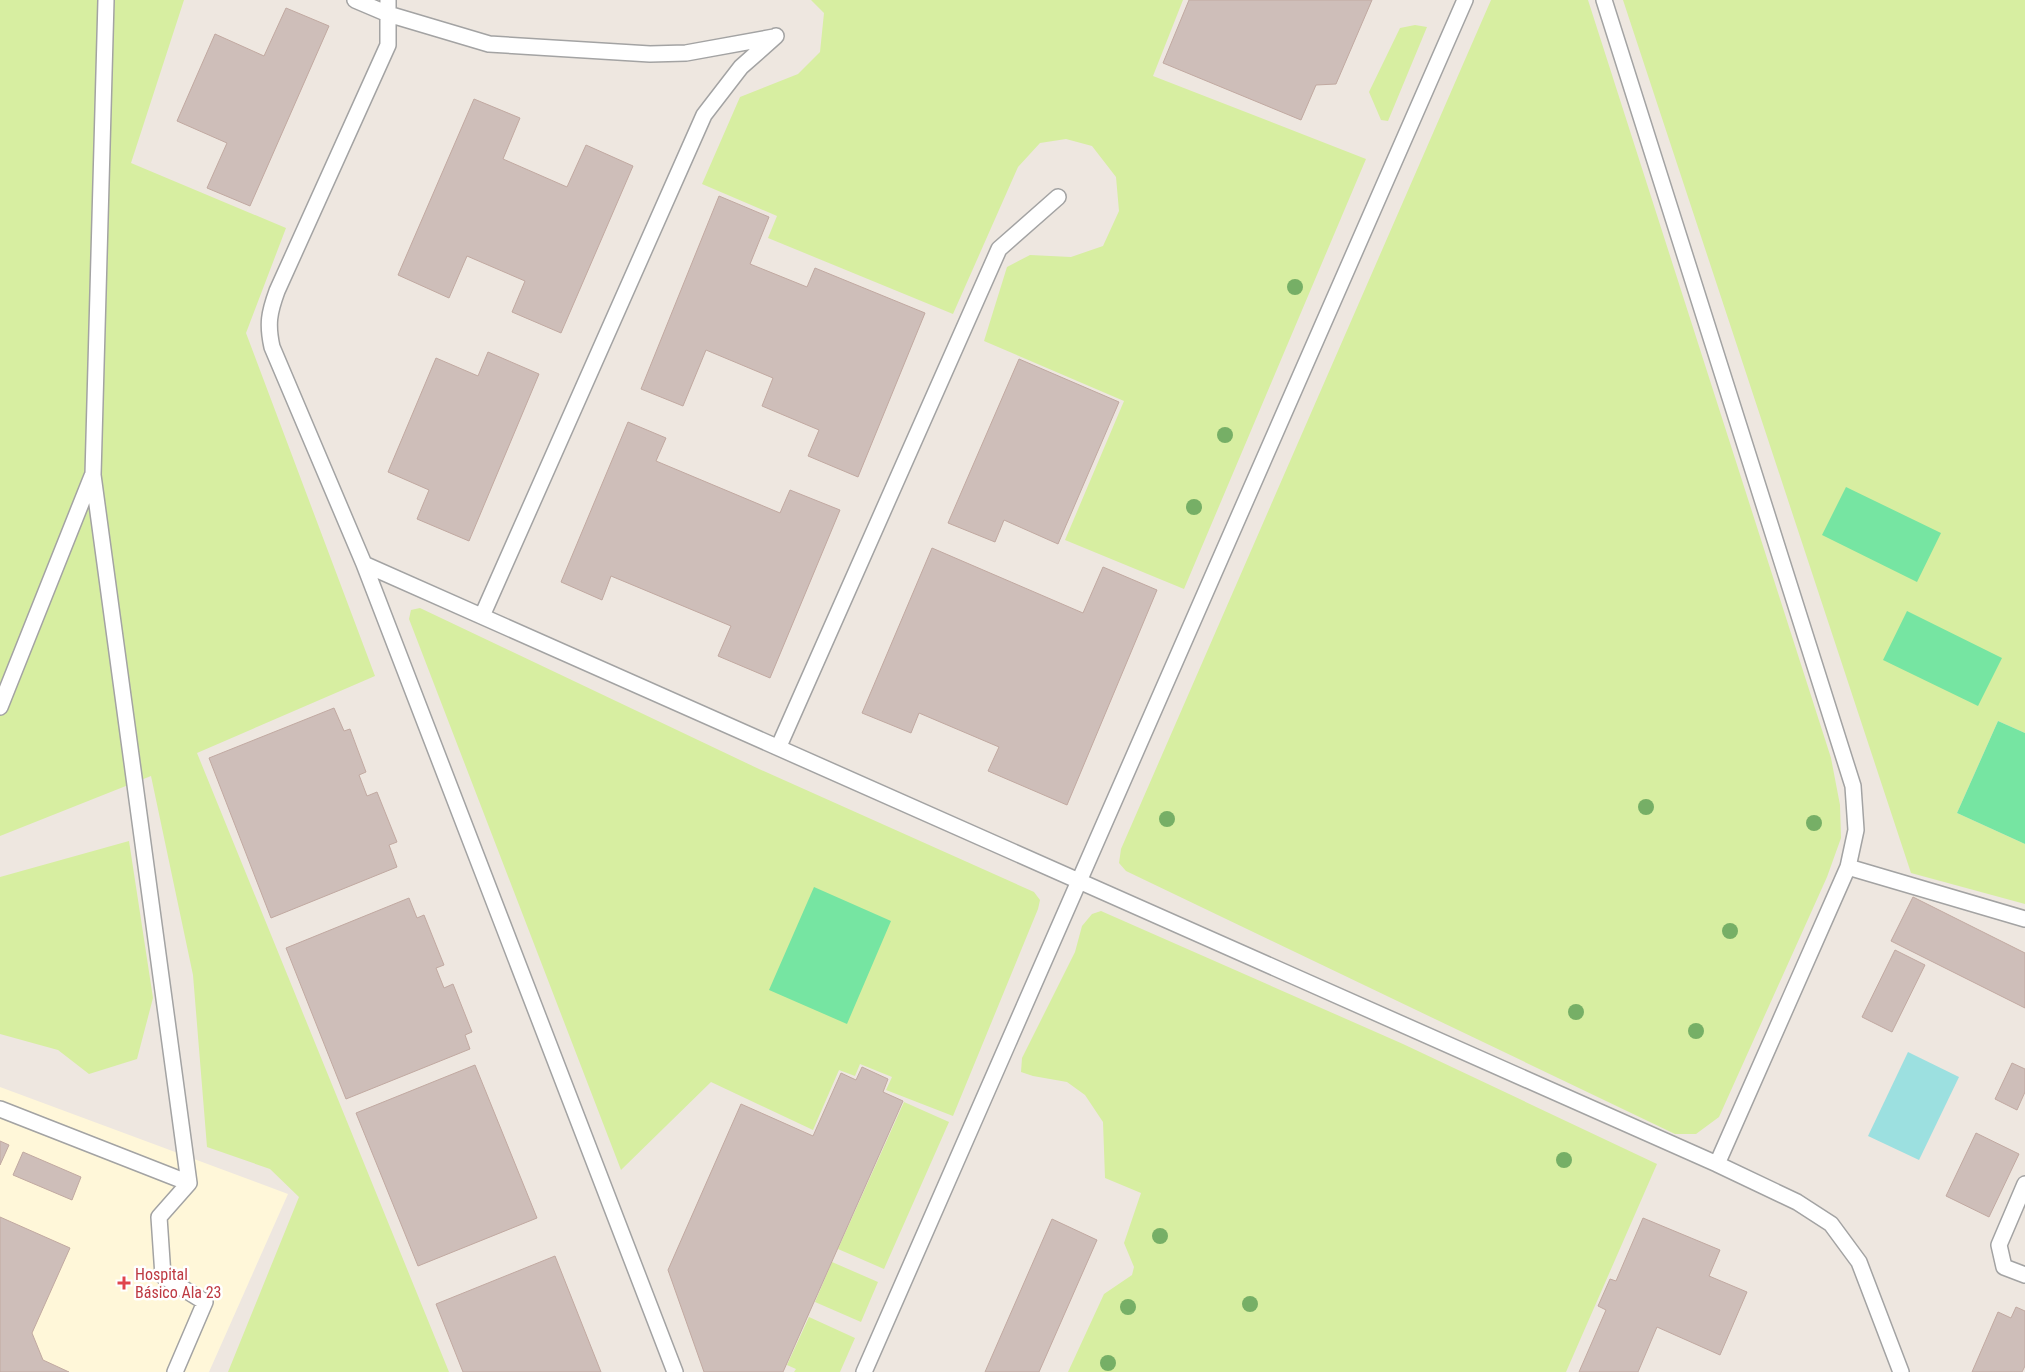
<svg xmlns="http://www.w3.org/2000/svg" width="2025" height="1372" font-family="'Roboto Condensed',sans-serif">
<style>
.education{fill:#fff7d9}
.grass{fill:#d7eea1}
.pitch{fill:#76e5a2}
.water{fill:#9ce0e0}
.building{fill:#cebeb9;stroke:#c1a9a1}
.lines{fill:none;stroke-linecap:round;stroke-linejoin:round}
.service-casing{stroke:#a3a3a3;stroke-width:18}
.service{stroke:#fff;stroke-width:15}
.tree{fill:#76af66}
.health-dot{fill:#e0444e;stroke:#fff;stroke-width:2}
.labels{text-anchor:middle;stroke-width:5;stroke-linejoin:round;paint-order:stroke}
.health-label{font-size:16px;fill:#be3a42;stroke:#fff;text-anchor:start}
</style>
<rect width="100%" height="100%" fill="#eee7e0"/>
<path class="education" d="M0,1087L288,1194L209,1372H0Z"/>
<path class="grass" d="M0,0H184L131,163L286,228L246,333L375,676L197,753L449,1372H228L299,1197L270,1169L207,1147L193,975L151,776L0,836Z
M811,0H1183L1153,76L1366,159L1184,589L1065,540L1124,401L984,341L1007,267L1030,255L1071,257L1103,246L1119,211L1116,177L1092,146L1066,139L1040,143L1018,167L953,314L768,238L777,216L702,184L740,97L798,74L820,52L824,13Z
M1491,0H1588L1831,758L1840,805L1841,838L1827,877L1719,1117L1696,1134H1675L1126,871L1119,863L1121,849Z
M1623,0H2025V733L1998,721L1957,813L2025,844V904L1911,873Z
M1415,25L1427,27L1388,121L1381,120L1369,92L1400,28Z
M420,608L759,769L1034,892L1040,900L1038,909L953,1116L886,1090L892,1077L860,1064L855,1076L839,1070L813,1130L711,1082L621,1170L409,619L411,610Z
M129,841L153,998L137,1059L89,1074L58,1050L0,1034V877Z
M1101,911L1403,1044L1657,1164L1566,1372H1068L1104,1294L1132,1275L1134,1267L1124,1243L1141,1193L1105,1178L1103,1122L1085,1095L1067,1082L1033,1076L1021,1072L1022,1058L1075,952L1082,926L1092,914Z
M904,1102L949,1122L884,1269L838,1249Z
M832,1262L878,1282L861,1322L815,1302Z
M809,1317L855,1338L840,1372H794L796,1369L787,1365Z"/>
<path class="pitch" d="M1846,487L1941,533L1917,582L1822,535Z
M1907,611L2002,658L1978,706L1883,660Z
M1998,721L2025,733V844L1957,813Z
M814,887L891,921L847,1024L769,990Z"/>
<path class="water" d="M1908,1052L1959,1077L1919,1160L1868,1136Z"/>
<path class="building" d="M1189,0H1372L1336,84L1316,85L1301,120L1163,63Z
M286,8L329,26L250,206L207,188L227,143L177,121L215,34L264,56Z
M474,99L520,118L503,159L567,187L586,145L633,166L561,333L512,312L525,281L467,256L449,298L398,275Z
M719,196L769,217L750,264L807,287L815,268L925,313L858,477L808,456L819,430L762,406L773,378L706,350L683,406L641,389Z
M488,352L539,374L469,541L417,519L429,490L388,472L436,358L478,376Z
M1019,359L1119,402L1058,544L1004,520L995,542L948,523Z
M628,422L666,438L656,461L780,513L790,490L840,510L770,678L718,656L731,626L611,576L602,600L561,582Z
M932,548L1083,613L1103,567L1157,590L1067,805L988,771L999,747L919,713L911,733L862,713Z
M334,708L344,731L350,729L366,772L359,775L367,796L377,792L397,842L389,845L397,867L271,918L209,758Z
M1913,897L2025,953V1008L1891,941Z
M409,898L417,918L424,915L444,965L436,968L444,988L453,984L472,1032L465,1035L470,1049L346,1099L286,948Z
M1895,950L1925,965L1892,1032L1862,1017Z
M2012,1063L2025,1069V1092L2017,1110L1995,1099Z
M475,1065L537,1218L418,1266L356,1113Z
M862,1067L888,1079L883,1092L903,1101L783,1372H704L668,1270L741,1104L813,1136L841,1073L856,1080Z
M1976,1133L2019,1154L1989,1217L1946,1196Z
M0,1141L9,1145L0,1165Z
M23,1152L81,1177L72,1200L13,1175Z
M0,1217L70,1248L32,1333L43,1360L69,1372H0Z
M1643,1218L1720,1250L1709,1276L1747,1292L1720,1355L1657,1327L1638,1372H1579L1606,1310L1598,1306L1610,1279L1616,1281Z
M1052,1219L1097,1240L1039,1372H985Z
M555,1256L601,1372H463L436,1304Z
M2016,1307L2025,1311V1366L2022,1372H1972L1998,1312L2011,1318Z"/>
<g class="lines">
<g class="service-casing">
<path id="service" d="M106,0L93,475L189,1183L159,1217L163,1276L205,1302L175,1372
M355,0L388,14L489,44L650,54L686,53L774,37
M388,0V45L277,291C269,313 267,324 272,347L364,564L675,1372
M1604,0L1853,786L1856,830L1848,867L1717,1164L1797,1202L1831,1224L1859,1262L1901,1372
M364,564L1717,1164
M482,616L704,115L741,67L776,36
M0,707L92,476
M779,746L999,249L1058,197
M1848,867L2025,919
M0,1109L189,1183
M2025,1184L1999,1245L2004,1267L2025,1275
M864,1372L1465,0"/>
</g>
<use href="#service" class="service"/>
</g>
<g class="tree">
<circle cx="1295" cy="287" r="8"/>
<circle cx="1225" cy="435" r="8"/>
<circle cx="1194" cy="507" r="8"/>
<circle cx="1646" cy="807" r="8"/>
<circle cx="1167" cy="819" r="8"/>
<circle cx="1814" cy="823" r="8"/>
<circle cx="1730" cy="931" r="8"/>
<circle cx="1576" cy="1012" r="8"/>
<circle cx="1696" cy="1031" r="8"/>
<circle cx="1564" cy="1160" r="8"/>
<circle cx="1160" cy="1236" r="8"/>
<circle cx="1250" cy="1304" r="8"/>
<circle cx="1128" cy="1307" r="8"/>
<circle cx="1108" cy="1363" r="8"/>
</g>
<path class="health-dot" d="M121.5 1275.5h5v5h5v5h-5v5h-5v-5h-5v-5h5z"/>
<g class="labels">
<g class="health-label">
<text x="135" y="1280">Hospital<tspan x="135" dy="18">Básico Ala 23</tspan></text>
</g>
</g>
</svg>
